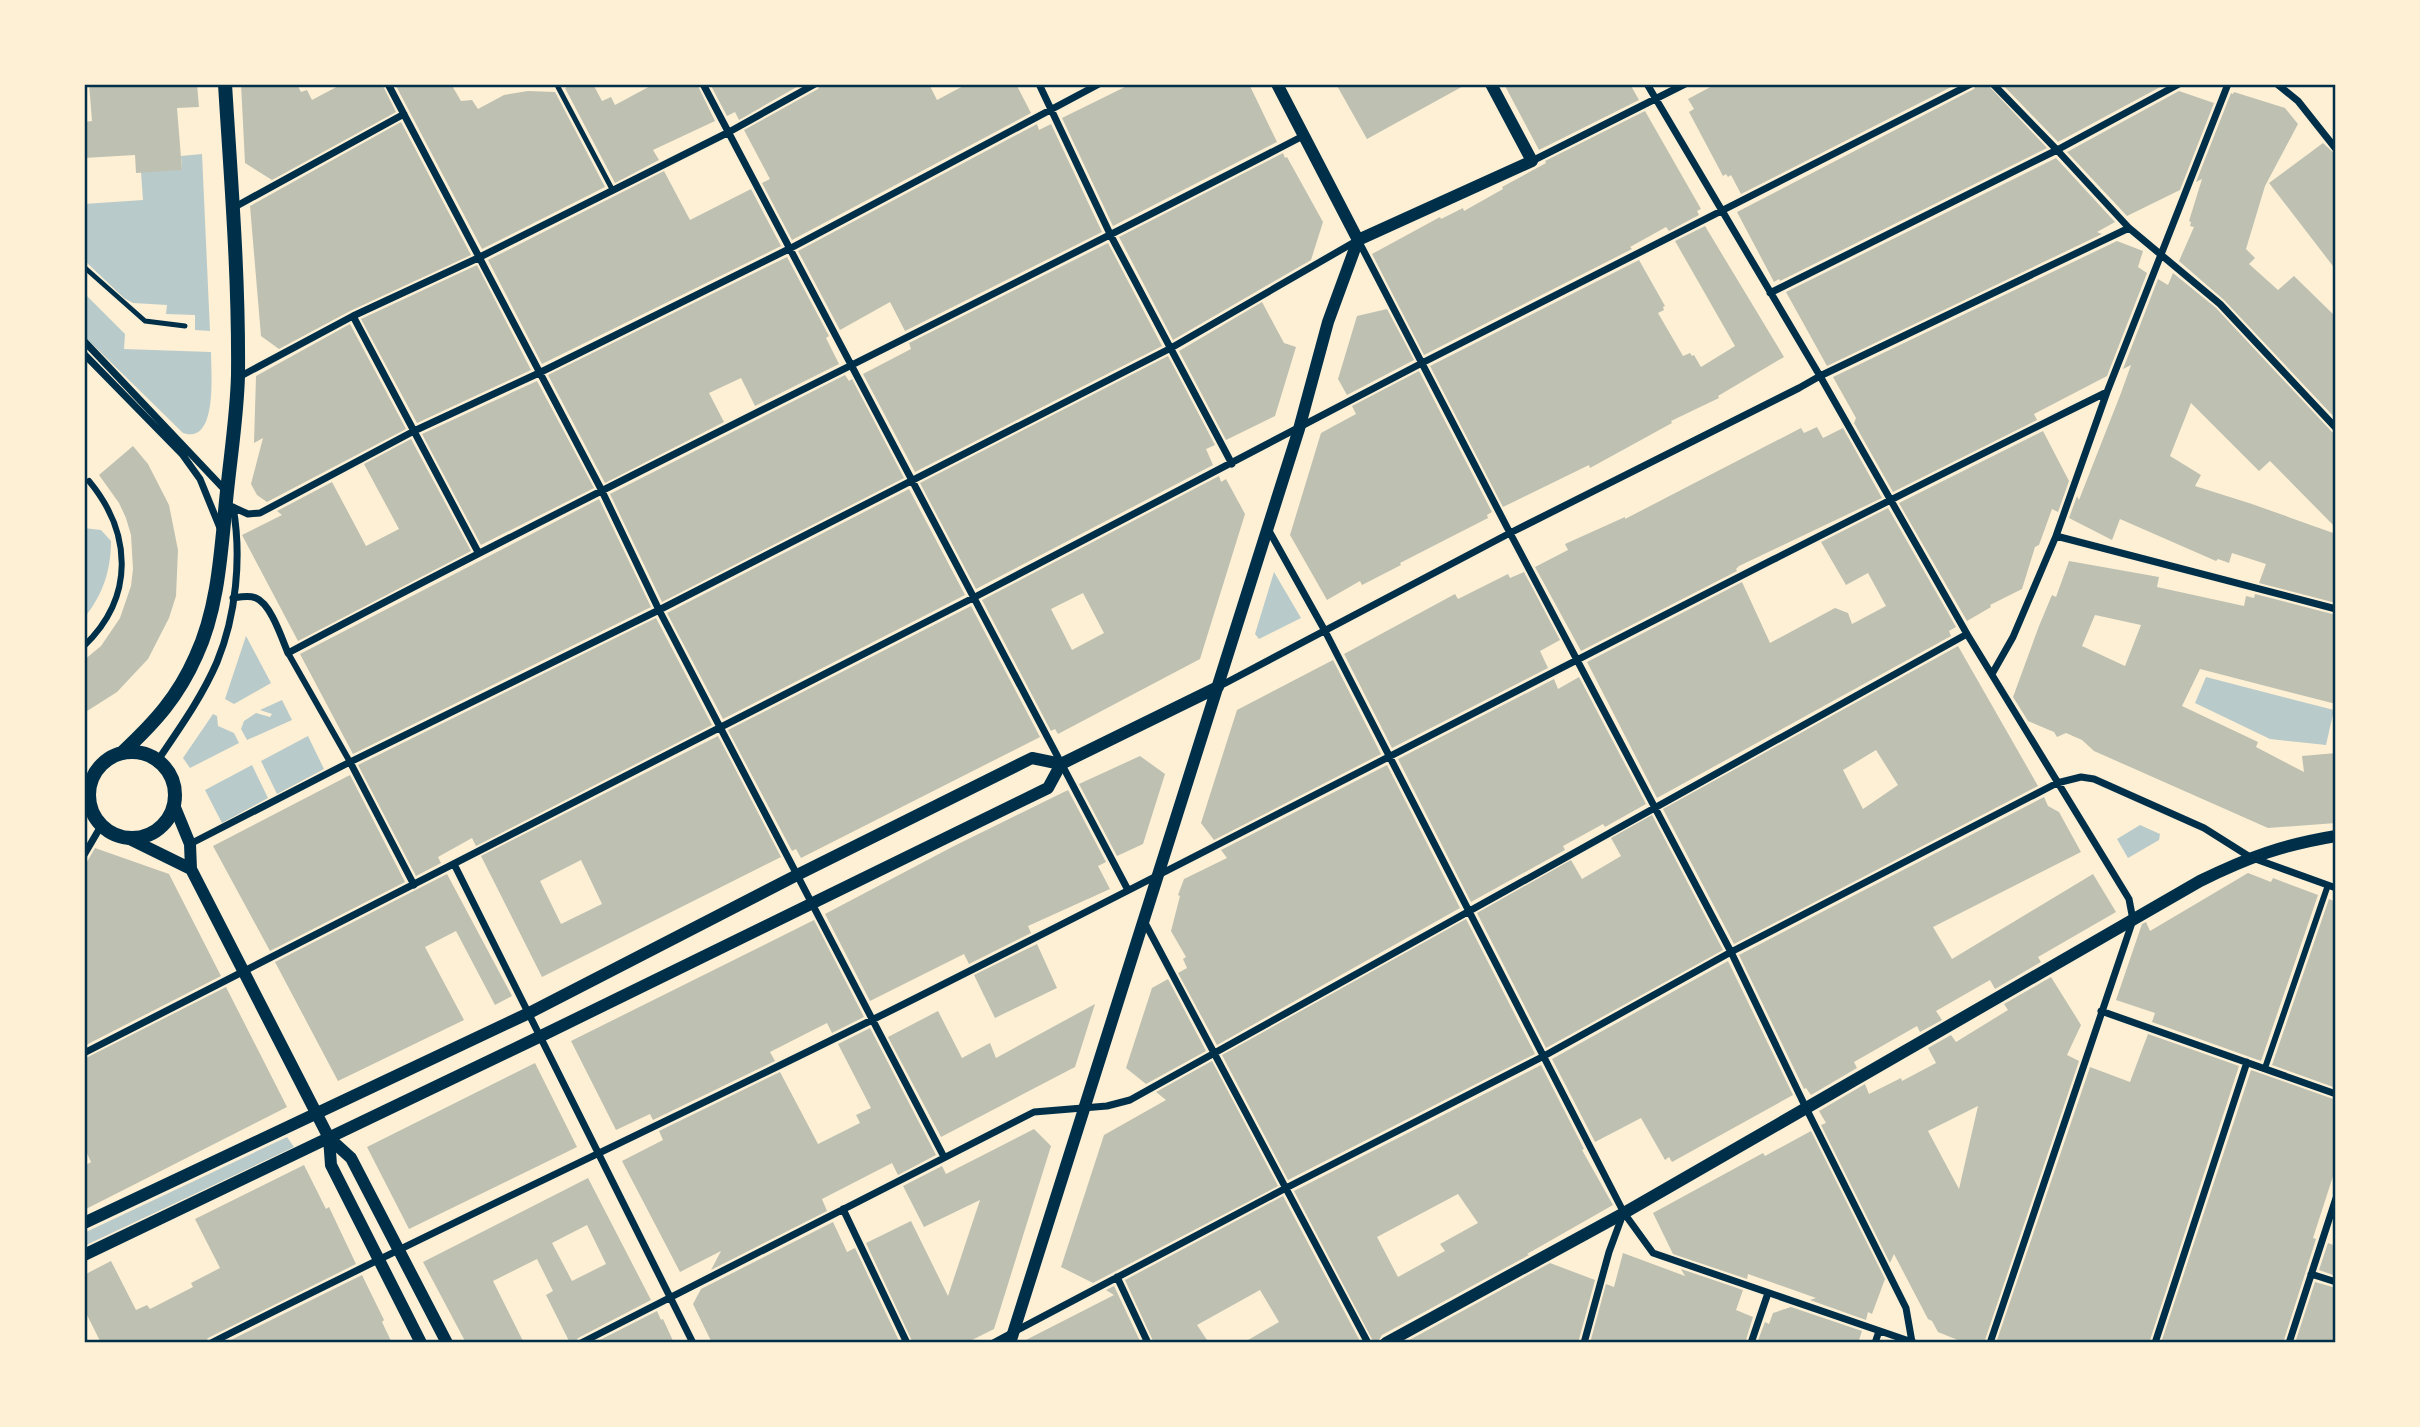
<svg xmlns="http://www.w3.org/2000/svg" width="2420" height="1427" font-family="'IBM Plex Sans',sans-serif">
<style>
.green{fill:#b9caca}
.building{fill:#bec0b2;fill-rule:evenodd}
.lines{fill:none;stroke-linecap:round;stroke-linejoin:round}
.service{stroke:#003049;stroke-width:5}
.pedestrian{stroke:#003049;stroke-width:6}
.minor{stroke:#003049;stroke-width:7}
.tertiary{stroke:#003049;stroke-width:12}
.secondary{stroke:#003049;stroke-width:14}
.neatline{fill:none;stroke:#003049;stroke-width:2.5}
</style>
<rect width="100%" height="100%" fill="#fdf0d5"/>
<path class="green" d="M202,154L210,331L195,330V315L166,314L167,305L133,303L124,298L84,260V204L143,200L141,172L182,169L181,156Z
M84,293L125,334L124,349L211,352C211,372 218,445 183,433L84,336Z
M84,528L101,530L111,541C111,570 103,595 84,618Z
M1274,572L1301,618L1259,639L1255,634Z
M246,636L271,683L234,704L225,699Z
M2206,677L2334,710L2326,745L2270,739L2195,703Z
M282,700L292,720L247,740L241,729L244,721L256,713L270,717L272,714L260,710Z
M213,714L217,716L218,726L234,733L239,743L190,768L183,758Z
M308,736L324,769L277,794L261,761Z
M252,765L268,798L222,823L205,790Z
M2140,825L2160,834L2159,840L2128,858L2117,839Z
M287,1137L294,1147L84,1246V1233Z"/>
<path class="building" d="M89,84H197L199,107L177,108L182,170L136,173L135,155L84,158V122L92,121Z
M241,84H297L301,92L307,90L312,100L342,84H382L396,112L272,180L245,163Z
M395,84H451L461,101L472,100L478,109L504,95L528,91L555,92L605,187L482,249Z
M573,84H593L602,101L611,97L615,105L654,84H697L715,121L653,150L659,160L615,183L565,88Z
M710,84H802L739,120L735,112L727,116Z
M821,84H929L937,100L967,84H1016L1031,113L792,240L762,183L770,179L744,130L818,89Z
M1131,84H1249L1277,142L1113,226L1062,118Z
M1336,84H1467L1367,139Z
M1504,84H1630L1639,100L1539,150Z
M1716,84H1957L1741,194L1731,175L1728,177L1726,174L1723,176L1689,112L1694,109L1688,99Z
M1977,84H1987L2047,148L1780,281L1779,279L1774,282L1737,212L1974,89Z
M2002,84H2161L2164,85L2058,142Z
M2179,91L2214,103L2180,190L2127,216L2067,152Z
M2234,92L2285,108L2298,124L2265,186L2246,249L2255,258L2249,264L2278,290L2294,276L2336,317V419L2224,300L2179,261L2194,227L2190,226L2191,222L2189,221L2202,179L2196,182L2231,93L2233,94Z
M1645,111L1701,209L1697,211L1699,215L1669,231L1666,227L1630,247L1632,249L1424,355L1372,254L1440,217L1441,219L1463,208L1464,211L1503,189L1502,187L1546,163L1545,161Z
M401,122L471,255L350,311L279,349L261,336L250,206Z
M1037,124L1039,130L1051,124L1102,232L905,331L890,302L840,330L798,251Z
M2323,143L2336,155V270L2269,183Z
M1283,153L1285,158L1287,157L1323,222L1311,260L1173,340L1119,237Z
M2056,158L2115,222L2097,232L2102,234L1827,366L1786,292Z
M664,171L690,220L751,189L781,246L542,364L488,260Z
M1705,226L1784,357L1718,396L1719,398L1671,421L1672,423L1590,468L1589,465L1503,507L1430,366L1639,260L1665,306L1663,307L1664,310L1658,313L1683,356L1690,353L1692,356L1694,355L1701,367L1735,346L1675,241Z
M2117,241L2143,251L2138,267L2147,273L2107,376L2034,414L2037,420L1893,492L1854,423L1856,418L1833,377Z
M1108,243L1162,346L915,472L863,374L911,349L909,343Z
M787,257L829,336L826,338L839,364L755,406L741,378L709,393L724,422L605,483L548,375Z
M477,265L531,370L417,423L361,319Z
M2173,273L2216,308L2332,432L2336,434V528L2270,461L2259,471L2191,403L2170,456L2201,475L2195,486L2252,504L2336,534V603L2259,583L2266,564L2232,553L2229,563L2218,559L2216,561L2120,519L2112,540L2069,518L2077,496L2079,500L2121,393L2131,365L2123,369L2158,279L2168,285Z
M1262,302L1284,343L1296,347L1275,416L1226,440L1179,351Z
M1387,309L1414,360L1347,395L1338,379L1357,316Z
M350,324L406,429L267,502L257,495L251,484L263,438L254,443L256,376Z
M1168,356L1215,445L1206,449L1213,465L976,589L920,483Z
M1419,371L1492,512L1487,515L1488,518L1400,563L1401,565L1362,585L1360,581L1327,600L1290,535L1321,433L1356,414L1352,406Z
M845,375L849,381L852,379L904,478L662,602L610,494Z
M537,381L594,488L481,545L422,434Z
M1817,427L1823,438L1843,428L1882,498L1739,566L1736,569L1737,571L1581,651L1535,567L1568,550L1565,544L1625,517V519L1801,428L1804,433Z
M2043,431L2069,481L2058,512L2052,509L2039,545L2035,547L2022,589L1990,605L1991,607L1967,621L1899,503Z
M411,439L471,551L298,641L242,535L282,515L277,511L332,482L366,546L399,529L364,464Z
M133,446L148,464L169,505L178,550L176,596L169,618L148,659L117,692L84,713V660L101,646L120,618L131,586L133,569L131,535L126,518L119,503L99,475Z
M1219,476L1221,482L1226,479L1245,514L1200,659L1058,734L1055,729L1051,731L982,600ZM1083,593L1104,633L1072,650L1051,609Z
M909,489L965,595L723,719L667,613Z
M599,499L651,607L353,754L300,654Z
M1888,508L1956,627L1949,631L1951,636L1657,798L1587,662L1742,582L1770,643L1835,608L1848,613L1852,624L1886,606L1868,573L1846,585L1821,542Z
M2069,561L2159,577L2157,587L2244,606L2246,596L2254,598L2255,594L2336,615V704L2200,669L2182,706L2258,742L2256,747L2304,772L2302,756L2336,753V823L2268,828L2094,751L2082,740L2066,733L2057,737L2054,732L2028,721L2013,697L2039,626L2052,595L2056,597ZM2095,615L2141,625L2125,666L2082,646Z
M1524,572L1560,640L1540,651L1548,668L1392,748L1344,654L1455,594L1458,599L1508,574L1510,578Z
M971,606L1040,737L801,858L796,849L792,851L728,730Z
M656,618L712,725L476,846L472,838L438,857L441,863L416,876L358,765Z
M1958,646L2038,786L1734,944L1663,809ZM1876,750L1898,785L1863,809L1843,770Z
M1333,660L1381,754L1214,840L1201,823L1237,710Z
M1579,677L1646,804L1605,827L1603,824L1563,846L1565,850L1471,902L1398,759L1554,679L1558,689Z
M718,736L781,857L542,977L481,856ZM581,860L602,904L561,924L540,881Z
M1140,756L1165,774L1143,844L1117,856L1079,784Z
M1387,765L1460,908L1217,1045L1178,973L1187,968L1183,959L1186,957L1171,931L1180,896L1178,895L1184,879L1227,858L1221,850Z
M350,775L405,882L270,951L213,846Z
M1068,790L1106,862L1098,866L1110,889L1028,926L1031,933L969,964L964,954L870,1001L825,914L954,846Z
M2044,797L2048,806L2059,812L2081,852L1933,927L1952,959L2093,874L2116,912L2038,957L2041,962L1995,989L1990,980L1936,1011L1942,1020L1920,1032L1917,1026L1854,1062L1857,1068L1811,1095L1806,1088L1804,1089L1739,955Z
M1652,815L1723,950L1546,1048L1477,913L1571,860L1582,879L1621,856L1611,838Z
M95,848L169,874L221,976L84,1046V867Z
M2248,873L2271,882L2273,878L2318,895L2261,1061L2152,1022L2155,1013L2116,1000L2142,924L2146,922L2150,931Z
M447,874L512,996L495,1005L456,931L425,947L464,1020L338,1081L275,962Z
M2329,899L2336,902V1088L2272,1065Z
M1466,919L1535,1054L1288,1180L1222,1055Z
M814,920L864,1017L832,1033L827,1023L770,1052L775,1061L653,1120L650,1114L616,1130L571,1041Z
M1037,944L1057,988L995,1018L974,975Z
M1728,961L1793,1095L1672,1162L1669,1157L1665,1160L1641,1118L1595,1142L1552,1059Z
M2051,977L2081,1025L2067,1055L2079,1061L1984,1343H1965L1938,1332L1932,1321L1928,1319L1894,1254L1890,1263L1821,1125L1826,1123L1819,1111L1865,1084L1869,1094L1901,1078L1902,1081L1936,1063L1928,1048L1951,1035L1956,1042L2008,1010L2004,1004ZM1978,1106L1959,1189L1928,1131Z
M1168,979L1206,1051L1146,1084L1126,1068L1152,988Z
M226,987L287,1107L84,1210V1166L91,1162L84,1147V1059Z
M1095,1004L1075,1067L941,1137L888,1037L938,1011L962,1058L990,1043L996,1058Z
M870,1028L936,1155L898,1175L892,1163L822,1199L827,1211L711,1270L721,1251L680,1272L622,1161L663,1140L659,1131L780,1072L818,1144L860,1123L856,1115L871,1108L838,1044Z
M2148,1034L2239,1066L2149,1343H1996L2090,1067L2130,1082Z
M1212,1061L1278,1186L1093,1283L1061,1267L1104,1135L1166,1100L1156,1092Z
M535,1063L577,1147L409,1229L367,1147Z
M1541,1065L1584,1149L1582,1150L1613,1205L1527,1254L1529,1255L1382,1335L1377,1343H1374L1294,1191ZM1458,1194L1478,1223L1440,1244L1445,1251L1398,1277L1377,1237Z
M2251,1070L2336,1100V1167L2313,1238L2316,1239L2283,1343H2161Z
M1034,1129L1051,1146L994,1329L966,1343H913L866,1243L911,1221L948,1296L980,1200L924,1227L903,1186L942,1166L946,1174Z
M1811,1131L1885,1279L1872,1314L1868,1312L1866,1320L1810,1300L1816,1298L1748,1274L1747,1279L1673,1254L1653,1213L1763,1153L1765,1156Z
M304,1165L326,1209L329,1207L356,1264L208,1338L205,1343H101L84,1309V1275L111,1261L136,1310L147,1305L150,1309L193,1287L191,1283L220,1268L195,1219Z
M588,1178L651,1300L578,1338L575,1343H570L546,1295L553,1291L537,1259L493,1281L524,1343H466L423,1262ZM587,1225L606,1264L572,1281L552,1243Z
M1283,1196L1361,1343H1243L1279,1322L1260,1290L1197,1325L1209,1343H1154L1125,1280Z
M833,1222L847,1252L855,1248L900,1343H712L693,1304L701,1289Z
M2328,1243L2336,1246V1276L2319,1270Z
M1623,1253L1685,1276L1681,1269L1743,1290L1736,1310L1753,1317L1745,1343H1590L1606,1284L1614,1287Z
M1550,1263L1595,1280L1578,1343H1404Z
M362,1275L384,1320L382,1322L392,1343H225Z
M2315,1282L2336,1288V1343H2295Z
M1114,1286L1141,1343H1020L1114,1295L1106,1290Z
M1791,1307L1862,1331L1858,1343H1757L1765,1322L1769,1324L1773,1313Z
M657,1311L661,1320L663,1319L674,1343H594Z"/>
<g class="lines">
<path class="service" d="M558,87L612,189
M84,267L145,321L185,326"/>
<path class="pedestrian" d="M84,646C135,597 132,533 89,481
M288,653L350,762
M2265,1068L2328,885"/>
<path class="minor" d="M388,84L601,489L659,610L944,1157
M703,84L1128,890
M1039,84L1111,236L1232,464
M1647,84L1820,376L1967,634L2129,899L2133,920L1990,1343
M1993,84L2057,150L2129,228L2220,304L2336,428
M2277,84L2298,101L2336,149
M1532,161L1685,84
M233,208L404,114
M1770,293L2057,150L2179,84
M353,316L478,552
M84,341L225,490
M84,354L182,454L200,479L220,528
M239,377L353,316L478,258L729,132L815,84
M226,504L248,514L260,513L414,431L539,373L791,248L1099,84
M1268,529L1325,631L1624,1213L1653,1253L1915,1343
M2056,536L2336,609
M233,598C240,597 249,595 256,598C271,604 282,639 288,653C624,475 966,311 1303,136
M1992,674L2013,637L2056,536L2107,392L2228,84
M1218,687L1510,533L1799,388L1820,376L2129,228
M158,760C179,729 202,697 217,662C236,616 242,557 233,507
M350,762L414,885
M190,844L350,762L659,610L1171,348L1358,240L1510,533L1731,952L1806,1108L1906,1308L1912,1342
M84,855L101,826
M454,864L693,1343
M1144,921L1368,1343
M2101,1011L2336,1094
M84,1053L973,598L1422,363L1971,84
M843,1209L907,1343
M2311,1274L2336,1282
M1117,1277L1148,1343
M211,1343C430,1232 653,1129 872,1020C1285,814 1693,596 2107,392
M581,1343L1034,1112L1107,1106L1130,1100C1409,944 1687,787 1967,634
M993,1343L1286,1188L1544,1056L1731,952L2057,783L2081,777L2094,779L2204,828L2250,857L2336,888
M1584,1343L1609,1252L1623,1214
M1751,1343L1768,1293
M1875,1343L1879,1331
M2155,1343L2247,1062
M2289,1343L2336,1198"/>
<path class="tertiary" d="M1277,84L1358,240
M1358,240L1532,161L1491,84
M174,805L190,844L191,869L329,1138L351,1158L447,1343
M130,839L191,869
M329,1138L331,1165L421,1343
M84,1223L529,1013L799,874L1032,758L1061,764
M84,1255L541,1036L1048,788L1061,764L1218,687
M1010,1343L1299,429L1328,322L1358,240
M1386,1343L1624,1213L2200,881C2249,857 2282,845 2336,836"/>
<path class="secondary" d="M89 795a43 43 0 1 1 86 0a43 43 0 1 1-86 0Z
M123,752C155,722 178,697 196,656C218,609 221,552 226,501C230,459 237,417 238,375C239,278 231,181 225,84"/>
</g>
<rect width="2420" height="1427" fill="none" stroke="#fdf0d5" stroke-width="172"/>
<rect x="86" y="86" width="2248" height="1255" class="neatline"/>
</svg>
